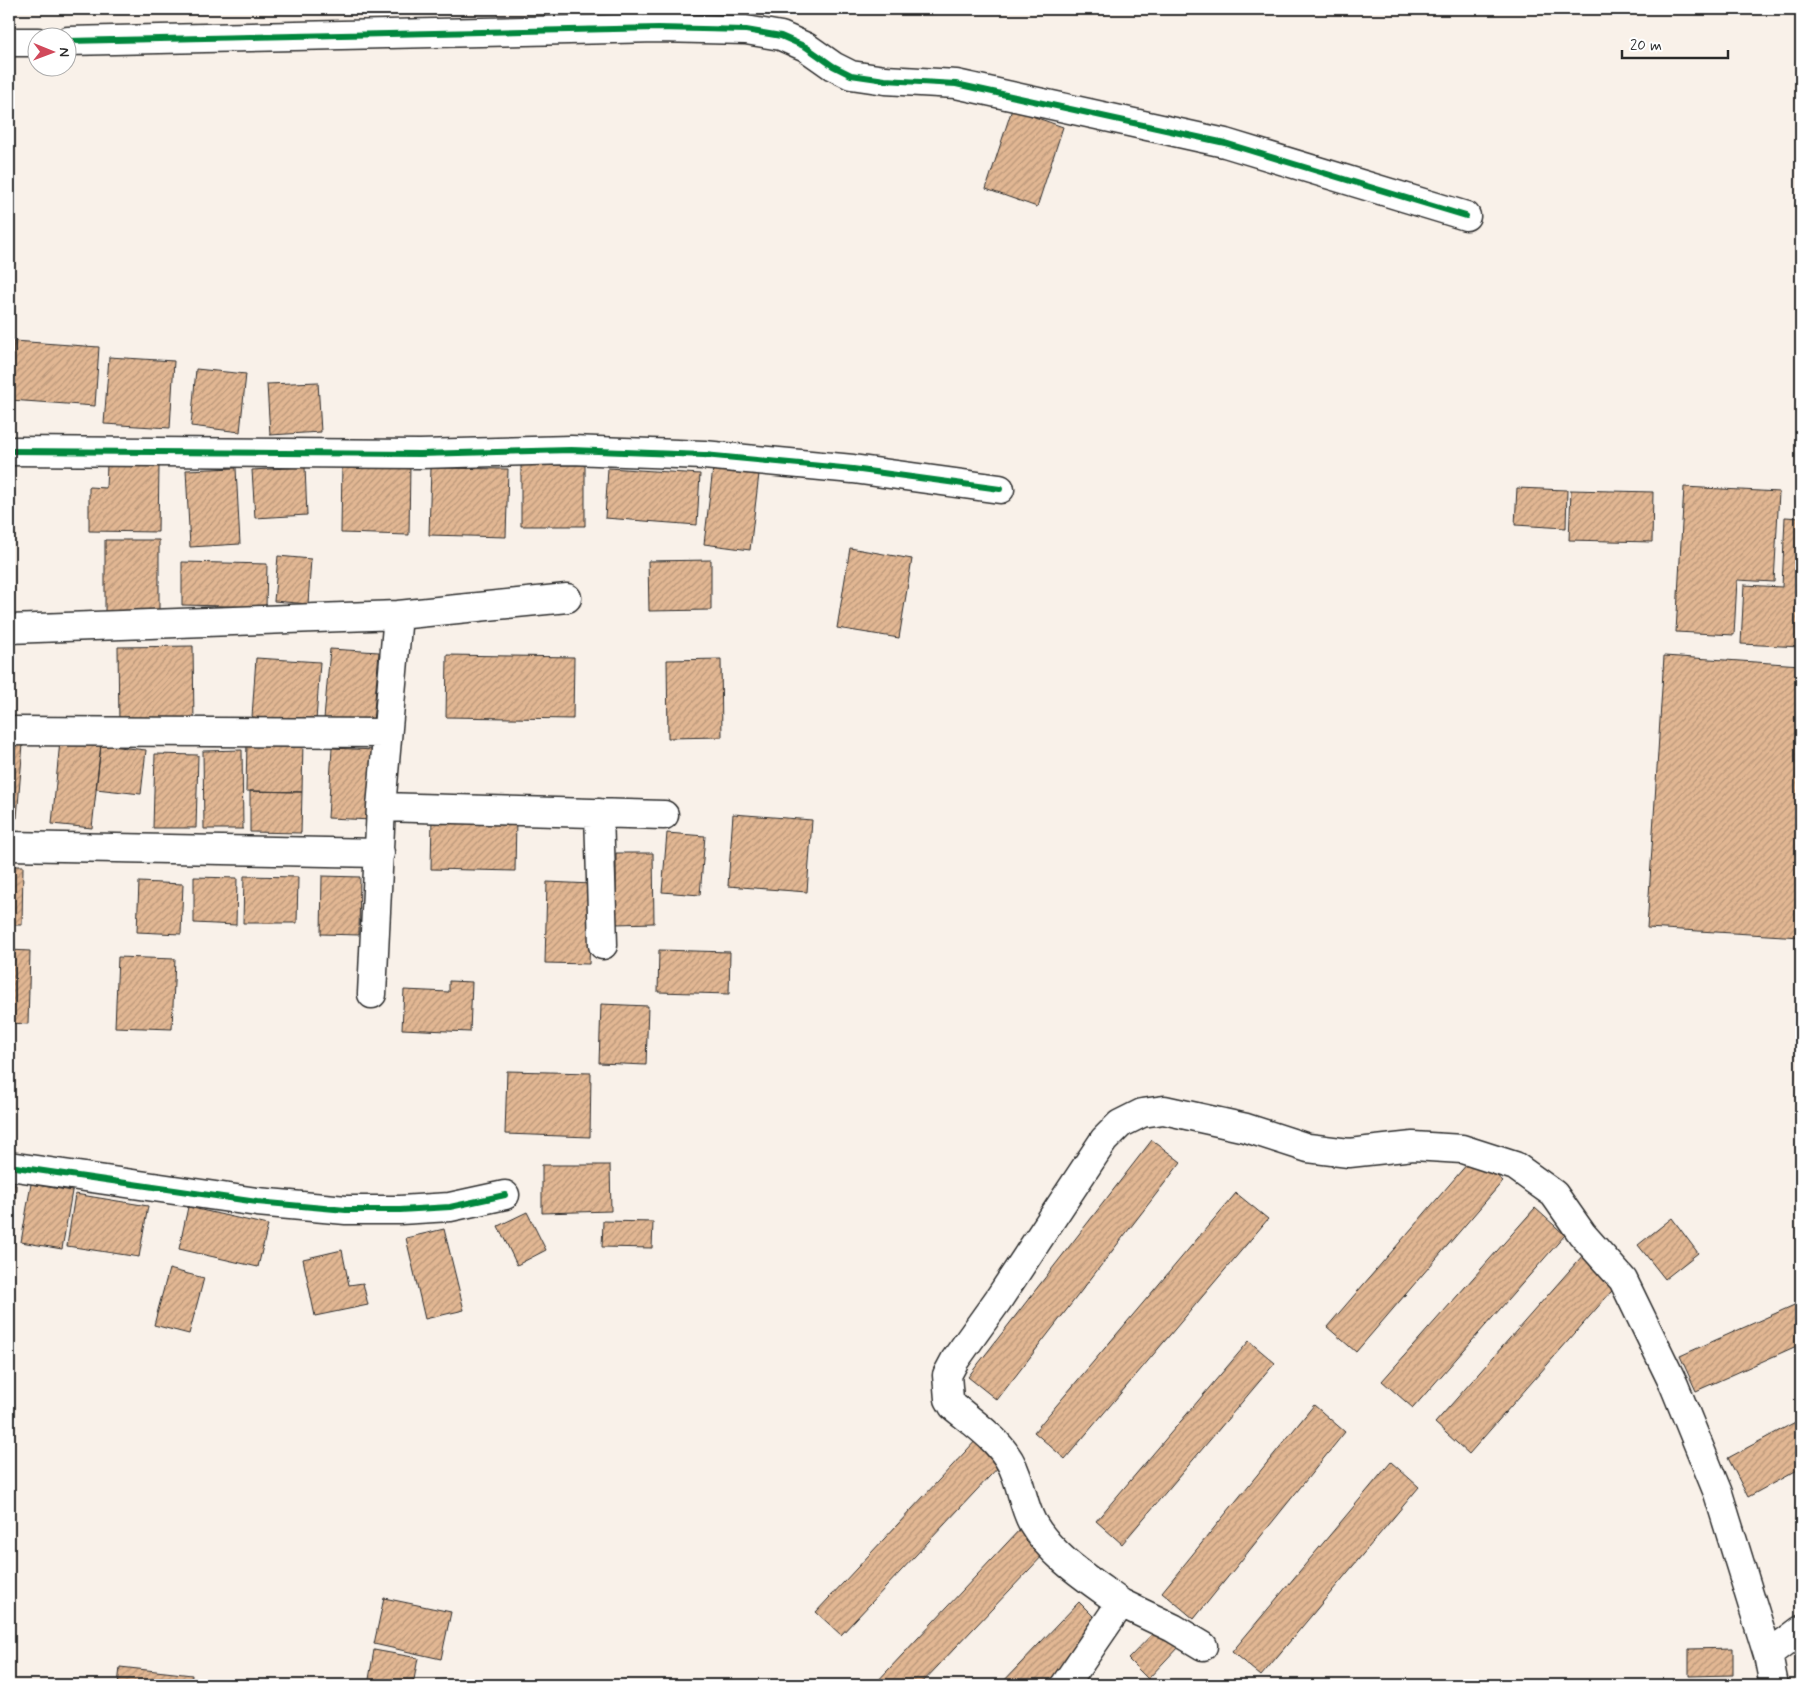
<svg xmlns="http://www.w3.org/2000/svg" width="1810" height="1694" font-family="Mynerve,sans-serif">
<style>
.building{fill:url(#building-hatch);stroke:#2b2b2b}
.lines{fill:none;stroke-linecap:round;stroke-linejoin:round}
.minor-casing{stroke:#2b2b2b;stroke-width:31}
.minor{stroke:#fff;stroke-width:28}
.cycleway-casing{stroke:#fff;stroke-width:9}
.cycleway{stroke:#00873e;stroke-width:6}
</style>
<defs>
<pattern id="building-hatch" width="6" height="6" patternUnits="userSpaceOnUse" patternTransform="scale(1.25)"><rect width="6" height="6" fill="#e2b793"/><path d="M-1 1l2-2M0 6l6-6M5 7l2-2" fill="none" stroke="#b79578"/></pattern>
</defs>
<rect width="100%" height="100%" fill="#f9f1e9"/>
<filter id="ink" filterUnits="userSpaceOnUse"><feTurbulence type="fractalNoise" baseFrequency=".02" numOctaves="2"/><feDisplacementMap in="SourceGraphic" scale="10" xChannelSelector="R" yChannelSelector="G"/><feConvolveMatrix kernelMatrix="1 2 1 2 8 2 1 2 1" color-interpolation-filters="sRGB"/></filter>
<g filter="url(#ink)">
<path class="building" d="M1012,109L1063,127L1037,207L986,189Z
M9,341H14L9,419Z
M14,341L99,347L95,406L10,400Z
M109,357L174,361L170,428L104,424Z
M196,369L246,374L240,432L191,426Z
M318,382L321,432L270,435L267,384Z
M342,462L410,463L409,535L341,533Z
M107,464H159L158,532L89,531V487L106,488Z
M521,465H585V526H521Z
M305,467L307,515L255,518L252,470Z
M236,468L240,544L190,547L186,470Z
M431,468L508,469L506,537L429,535Z
M608,468L700,474L697,525L605,518Z
M713,468L759,474L750,550L704,544Z
M1684,487L1779,492L1774,582L1737,580L1734,635L1676,632Z
M1517,488L1567,490L1566,528L1515,525Z
M1571,490L1653,492L1652,542L1569,540Z
M1785,517L1801,518V647L1741,644L1744,585L1782,587Z
M105,540H159V614H105Z
M850,548L912,559L899,638L837,628Z
M278,556L311,559L308,604L274,601Z
M711,560V610L649,611L648,561Z
M182,562L267,564L266,607L182,605Z
M193,646L194,723L119,724L118,647Z
M330,649L379,652L373,723L324,719Z
M447,655L574,657L573,719L446,717Z
M1664,656L1801,665V937L1647,928Z
M256,658L320,662L316,721L252,717Z
M721,659L722,737L668,738L667,660Z
M247,740L303,741L302,792L246,791Z
M60,741L101,745L92,828L52,824Z
M9,743L23,744L17,818H9Z
M101,745L146,750L141,794L96,789Z
M332,748L375,750L372,820L328,818Z
M242,750L243,829H204L203,751Z
M155,754L198,755L196,828H153Z
M250,791L302,792L301,833L250,832Z
M733,814L812,820L807,892L728,886Z
M432,816L516,819L515,871L431,869Z
M667,833L705,836L700,895L662,892Z
M616,853H653L654,923L616,924Z
M9,866H23L22,925H9Z
M244,876L298,877L297,923H243Z
M322,876L360,877L359,935L321,934Z
M194,877L237,878L236,925L194,923Z
M139,882L183,884L181,934L137,932Z
M547,882L592,884L589,964L545,963Z
M9,950L30,951L28,1024L9,1023Z
M659,950L730,952L729,994L658,992Z
M118,957L175,959L172,1029L115,1027Z
M449,981L472,982L470,1032L402,1029L404,990L449,992Z
M601,1004L648,1006L646,1065L599,1063Z
M507,1071L591,1073L590,1137L505,1134Z
M1152,1140L1181,1162L997,1400L968,1377Z
M1474,1156L1503,1181L1356,1352L1327,1327Z
M542,1165H610L611,1211L542,1213Z
M9,1184L16,1185L14,1242H9Z
M31,1184L72,1191L62,1249L21,1242Z
M1236,1193L1268,1219L1065,1459L1034,1432Z
M75,1194L148,1206L139,1257L67,1246Z
M188,1207L268,1225L258,1267L179,1249Z
M1535,1208L1565,1235L1413,1408L1382,1381Z
M527,1212L546,1250L517,1265L498,1226Z
M1672,1218L1698,1253L1665,1279L1638,1245Z
M603,1221L653,1222L652,1248L602,1247Z
M444,1229L464,1310L425,1319L406,1238Z
M342,1250L349,1285L363,1283L368,1305L315,1316L303,1259Z
M1584,1254L1618,1284L1469,1454L1435,1423Z
M169,1269L204,1278L189,1334L154,1325Z
M1801,1302V1344L1696,1391L1680,1356Z
M1249,1341L1275,1363L1122,1544L1096,1521Z
M1314,1405L1345,1432L1194,1619L1162,1592Z
M1801,1419V1468L1748,1497L1728,1458Z
M979,1437L1004,1461L841,1635L816,1612Z
M1391,1462L1419,1487L1261,1676L1232,1652Z
M1021,1528L1046,1552L920,1685H874Z
M384,1598L451,1612L441,1659L374,1644Z
M1079,1602L1102,1625L1045,1685H1000Z
M1160,1626L1180,1645L1148,1679L1128,1659Z
M1733,1648V1675L1689,1676V1649Z
M374,1650L418,1658L413,1685H368Z
M120,1667L192,1675L191,1685H118Z
M530,1679L563,1685H529Z"/>
<g class="lines">
<g class="minor-casing">
<path id="minor" d="M68,41L658,28L746,30L781,36L806,47L833,66L851,75L885,80L956,84L1225,143L1466,216
M9,42H38
M9,451L420,454L571,450L704,455L853,469L1000,489
M9,629L398,615L567,598
M9,731L387,733
M381,807L664,815
M599,813L603,945
M9,846L380,853
M372,994L381,807L398,615
M9,1166L257,1202L346,1210H400L450,1207L505,1195
M1121,1603L1173,1628L1203,1646
M1768,1655L1801,1630
M1065,1685L1121,1603C1088,1579 1053,1558 1032,1522C1024,1507 1022,1490 1016,1475C1006,1444 977,1426 953,1406L949,1399L947,1375L955,1360L998,1300L1104,1140L1120,1124L1142,1113L1164,1110L1246,1128L1308,1148L1349,1153L1413,1146L1462,1149L1515,1166L1554,1194L1582,1234L1623,1280L1674,1385L1718,1493L1768,1655L1774,1685"/>
</g>
<use href="#minor" class="minor"/>
<g class="cycleway-casing">
<path id="cycleway" d="M68,41L658,28L746,30L781,36L806,47L833,66L851,75L885,80L956,84L1225,143L1466,216
M9,451L420,454L571,450L704,455L853,469L1000,489
M9,1166L257,1202L346,1210H400L450,1207L505,1195"/>
</g>
<use href="#cycleway" class="cycleway"/>
</g>
</g>
<rect width="1810" height="1694" fill="none" stroke="#fff" stroke-width="30"/>
<rect x="15" y="15" width="1780" height="1664" fill="none" stroke="#2b2b2b" stroke-width="2" filter="url(#ink)"/>
<g transform="translate(52 52) rotate(91)"><circle r="24" fill="#ffffff" stroke="#aaaaaa"/>
<path d="M0-4L9 19L0 12L-9 19Z" fill="#d1495b"/>
<text y="-8" font-size="14" font-weight="bold" text-anchor="middle" fill="#2b2b2b">N</text>
</g>
<path d="M1622 50v8h106v-8" fill="none" stroke="#2b2b2b" stroke-width="2.5"/>
<text x="1630" y="50" font-size="15" fill="#2b2b2b" stroke="#ffffff" stroke-width="4" paint-order="stroke">20 m</text>
</svg>
